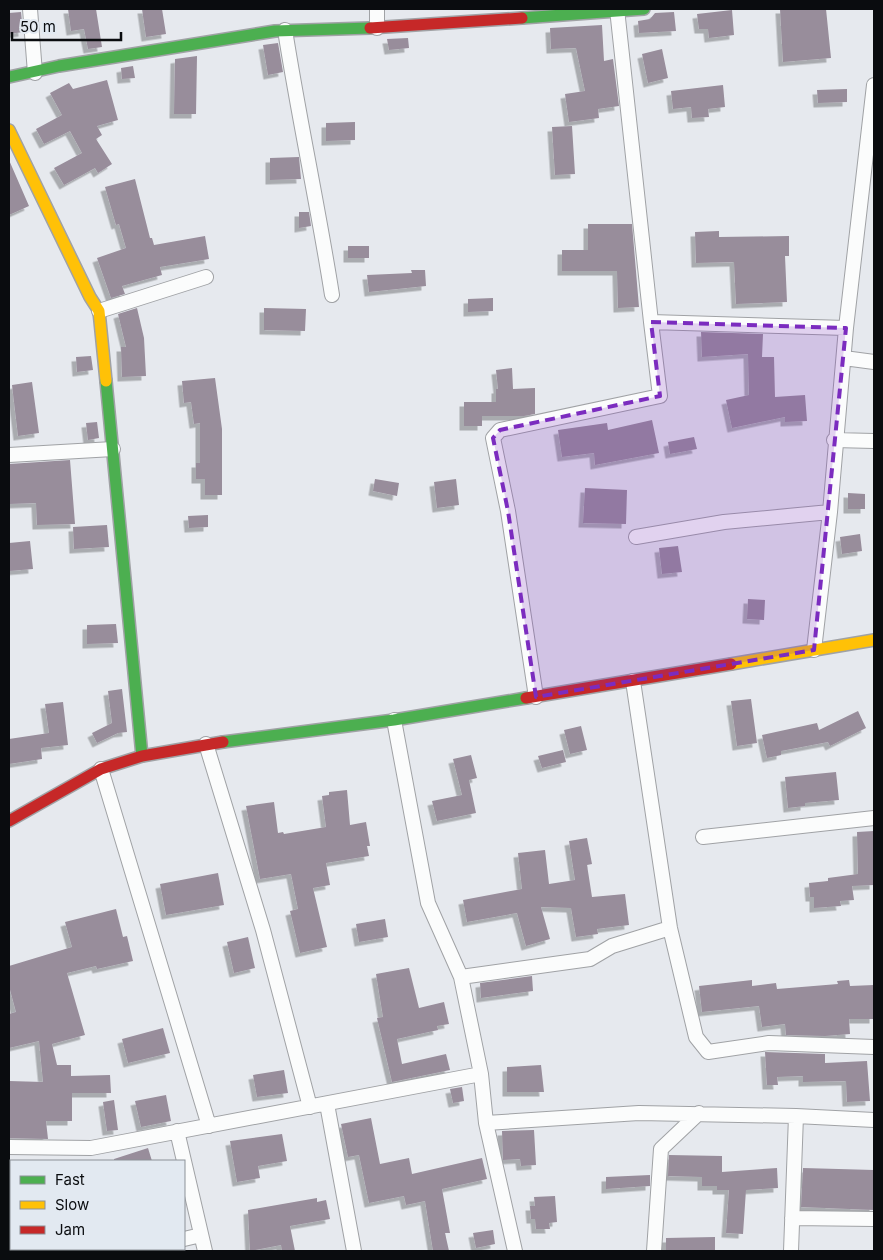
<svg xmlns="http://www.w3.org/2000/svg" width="883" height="1260" font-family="Inter,sans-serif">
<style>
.building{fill:#988d9b;filter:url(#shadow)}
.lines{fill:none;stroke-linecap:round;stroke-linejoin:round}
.street-casing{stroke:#a0a2a5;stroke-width:16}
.fast-casing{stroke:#a0a2a5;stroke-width:14}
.slow-casing{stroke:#a0a2a5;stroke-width:14}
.jam-casing{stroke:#a0a2a5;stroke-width:14}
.street{stroke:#fbfcfc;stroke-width:14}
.fast{stroke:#4caf50;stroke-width:11}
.slow{stroke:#ffc107;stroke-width:11}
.jam{stroke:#c62828;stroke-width:11}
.marked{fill:#7b2cbf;fill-opacity:0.2;stroke:#7b2cbf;stroke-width:4;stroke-dasharray:10 6;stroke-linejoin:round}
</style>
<defs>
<filter id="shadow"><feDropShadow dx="-4.5" dy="4.5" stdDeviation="0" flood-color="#0004"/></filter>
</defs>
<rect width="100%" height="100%" fill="#e6e9ee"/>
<path class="building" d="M68,9H96L102,47L88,49L84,29L71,31Z
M142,9H162L166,34L146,37Z
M780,9H826L831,58L783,62Z
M732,10L734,35L709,38L708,29H699L697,14Z
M21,12L23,32L9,34V13Z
M674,12L676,31L639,33L638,21L650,19L655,13Z
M602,25L604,61L613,59L619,106L598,109L599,118L569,122L565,94L585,91L576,48L551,49L550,28Z
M408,38L409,48L389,50L387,39Z
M278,43L283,72L268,75L263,45Z
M662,49L668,78L648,83L642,54Z
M197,56L196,114H174L175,59Z
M133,66L135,78L122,79L121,68Z
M107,80L118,120L97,126L102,135L96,139L112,164L98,173L95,168L64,185L54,168L82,153L70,131L44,144L36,129L62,115L50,93L69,83L73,89Z
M723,85L725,107L708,109L709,117L692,118L691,107L673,109L671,91Z
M847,89V102L818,103L817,90Z
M355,122V140L326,141V123Z
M572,126L575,174L555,175L552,127Z
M299,157L301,179L270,180V158Z
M9,160L29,206L9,215Z
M135,179L150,238H152L154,245L205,236L209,259L160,267L162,275L122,286L125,294L111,298L97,258L126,248L119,224L116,225L105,187Z
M299,212H309L311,226L299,228Z
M588,224H632L639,307L618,308L617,271H562V250H588Z
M719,231V237L789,236V256H785L787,302L736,304L734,262L696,263L695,232Z
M348,246H369V258H348Z
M411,270H425L426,286L369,292L367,275L412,273Z
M493,298V311L468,312V299Z
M137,308L144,338L146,376L122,377L121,347H126L118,314Z
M264,308L306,309L305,331L264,330Z
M701,332L763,334L762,357H774L775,397L805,395L807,421L785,422V417L732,428L726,400L749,395L748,354L702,357Z
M91,356L93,370L77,372L76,357Z
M512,368L513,389L535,388V414L524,416H482V426H464V402H496V389H498L496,370Z
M215,378L222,429V495H205V479H196V463H200V423L194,424L191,402L184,403L182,381Z
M32,382L39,433L18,436L12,385Z
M652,420L659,453L595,465L594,453L562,457L558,430L607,423L608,430Z
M97,422L99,438L88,440L86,423Z
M694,437L697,449L670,454L668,442Z
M70,460L75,524L37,525L36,503L9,504V464Z
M375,479L399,483L397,496L373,491Z
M456,479L459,505L437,508L434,482Z
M585,488L627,490L626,524L583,523Z
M848,493L865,494V509H848Z
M208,515V527L189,528L188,516Z
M107,525L109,547L74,549L73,527Z
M860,534L862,551L842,554L840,537Z
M30,541L33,569L9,571V543Z
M678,546L682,572L662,574L659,548Z
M748,599L765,600L764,620L747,619Z
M116,624L118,643L87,644V625Z
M122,689L127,732L118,733L97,743L92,733L112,723L108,691Z
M751,699L757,743L737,746L731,701Z
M63,702L68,745L41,748L42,759L9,764V739L49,733L45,704Z
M858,711L866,728L830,746L828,742L781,751V755L767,758L762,735L817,723L819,730Z
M581,726L587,750L570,754L564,730Z
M563,750L566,762L542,768L538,756Z
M471,755L477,778L469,780L476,813L437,821L432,801L462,795L453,759Z
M836,772L839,800L805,803V806L788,808L785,777Z
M347,790L350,825L366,822L370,846H367L369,856L326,863L330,885L313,888L327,947L300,953L290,911L298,909L291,874L260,879L246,806L274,802L278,833L283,832L284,834L326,827L322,796L329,795V792Z
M874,831V885L852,886L854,900L840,901L841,906L814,908V897H810L809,883L828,881V878L858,874L857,832Z
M587,838L592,864L587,865L592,897L625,894L629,925L597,929L598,934L576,937L571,908L541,907L550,939L526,946L517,913L467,922L463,900L522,889L518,853L545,850L549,884L575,880L569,841Z
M218,873L224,905L166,915L160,884Z
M116,909L123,937L127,936L133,961L97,969L96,966L67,973L85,1035L52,1044L57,1065H71V1076L110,1075L111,1093H72V1121H46L48,1139L9,1138V1081L43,1082L39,1041L9,1048V1014L16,1012L9,986V966L72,947L65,922Z
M385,919L388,937L359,942L356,924Z
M248,937L255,968L234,973L227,942Z
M409,968L419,1008L444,1002L449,1024L437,1026L438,1030L397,1039L402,1064L446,1054L450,1070L392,1082L377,1018L383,1017L376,974Z
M532,976L533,991L481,998L480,983Z
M752,980V986L776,983L777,989L838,984L837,981L849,980L850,986L874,985V1019H849L850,1034L825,1036L786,1035L785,1024L762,1027L759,1006L702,1012L699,986Z
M163,1028L170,1053L128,1063L122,1039Z
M765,1052L825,1054V1063L867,1061L870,1101L847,1102L846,1081L803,1082V1076L777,1077L778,1085H767Z
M541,1065L544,1092H507V1067Z
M284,1070L288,1093L257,1097L253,1075Z
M462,1087L464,1101L453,1103L450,1089Z
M166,1095L171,1121L141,1127L135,1101Z
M114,1100L118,1130L107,1131L103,1102Z
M371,1118L380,1164L409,1158L412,1174L482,1158L487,1179L442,1189L450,1233H445L449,1251H433L425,1201L406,1205L404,1196L369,1203L359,1155L348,1157L341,1124Z
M534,1130L536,1165L521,1166L520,1159L503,1160L502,1131Z
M282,1134L287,1161L258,1166L260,1178L237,1182L230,1141Z
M148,1148L152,1161H114V1159Z
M669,1155L722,1156V1172L777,1168L778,1188L746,1190L743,1234L726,1233L729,1190H717V1186H702V1177L668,1176Z
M803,1168L874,1170V1210L801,1207Z
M650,1175V1186L606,1189V1177Z
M555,1196L557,1222L549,1223L550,1229H536L535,1219H531L530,1206H535L534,1197Z
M317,1198V1202L326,1200L330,1219L290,1226L295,1251H282L281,1245L250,1251L248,1210Z
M493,1230L495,1244L476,1248L473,1233Z
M715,1237V1251H666V1238Z"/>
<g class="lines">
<g class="street-casing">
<path id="street" d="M30,9L35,73
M617,9L651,322L846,328
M377,28V9
M285,30C299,119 318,206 332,295
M99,311L206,277
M844,358L874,362
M834,440L874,441
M9,455L113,449
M636,537L724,522L830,512
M814,650L830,512L846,328L874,85
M633,681L670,928L696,1037L708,1052L769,1043L874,1047
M536,697L508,511L493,438L500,430L660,396L651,322
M394,720L428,903L461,977L481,1074L486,1123L515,1251
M206,744L263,930L310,1107
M101,769L209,1126
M703,837L874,818
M461,977L590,959L612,946L670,928
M327,1104L354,1251
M486,1123L639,1113L796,1116L874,1120
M177,1131L205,1251
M9,1147L91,1148L481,1074
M792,1218L874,1219
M184,1239L201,1235
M127,1251L138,1249
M654,1251L661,1149L699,1113
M791,1251L796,1116"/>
</g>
<g class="fast-casing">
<path id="fast" d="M522,18L644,9
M9,77L59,66L275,31L370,28
M106,381L142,756
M223,742L394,720L526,698"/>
</g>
<g class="slow-casing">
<path id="slow" d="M9,130L90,297L99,311L106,381
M731,664L874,640"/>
</g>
<g class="jam-casing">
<path id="jam" d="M370,28L522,18
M526,698L731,664
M9,821L101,769L142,756L223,742"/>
</g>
<use href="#street" class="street"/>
<use href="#fast" class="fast"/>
<use href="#slow" class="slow"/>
<use href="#jam" class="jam"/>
</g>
<path class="marked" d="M651,322L846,328L814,650L536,697L508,511L493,438L500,430L660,396Z"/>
<rect width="883" height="1260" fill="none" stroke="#0a0c0f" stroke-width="20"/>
<rect x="10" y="1160" width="175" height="90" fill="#e2e9f1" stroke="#8c9197"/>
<rect x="20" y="1176" width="25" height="8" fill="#4caf50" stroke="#8c9197"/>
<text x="55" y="1185" font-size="15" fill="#0a0c0f">Fast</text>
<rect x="20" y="1201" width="25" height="8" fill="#ffc107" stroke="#8c9197"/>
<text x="55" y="1210" font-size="15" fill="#0a0c0f">Slow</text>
<rect x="20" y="1226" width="25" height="8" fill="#c62828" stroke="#8c9197"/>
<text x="55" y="1235" font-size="15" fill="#0a0c0f">Jam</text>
<path d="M12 32v8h109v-8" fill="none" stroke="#0a0c0f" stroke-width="2.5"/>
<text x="20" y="32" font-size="15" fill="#0a0c0f" stroke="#e2e9f1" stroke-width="4" paint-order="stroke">50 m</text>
</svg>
